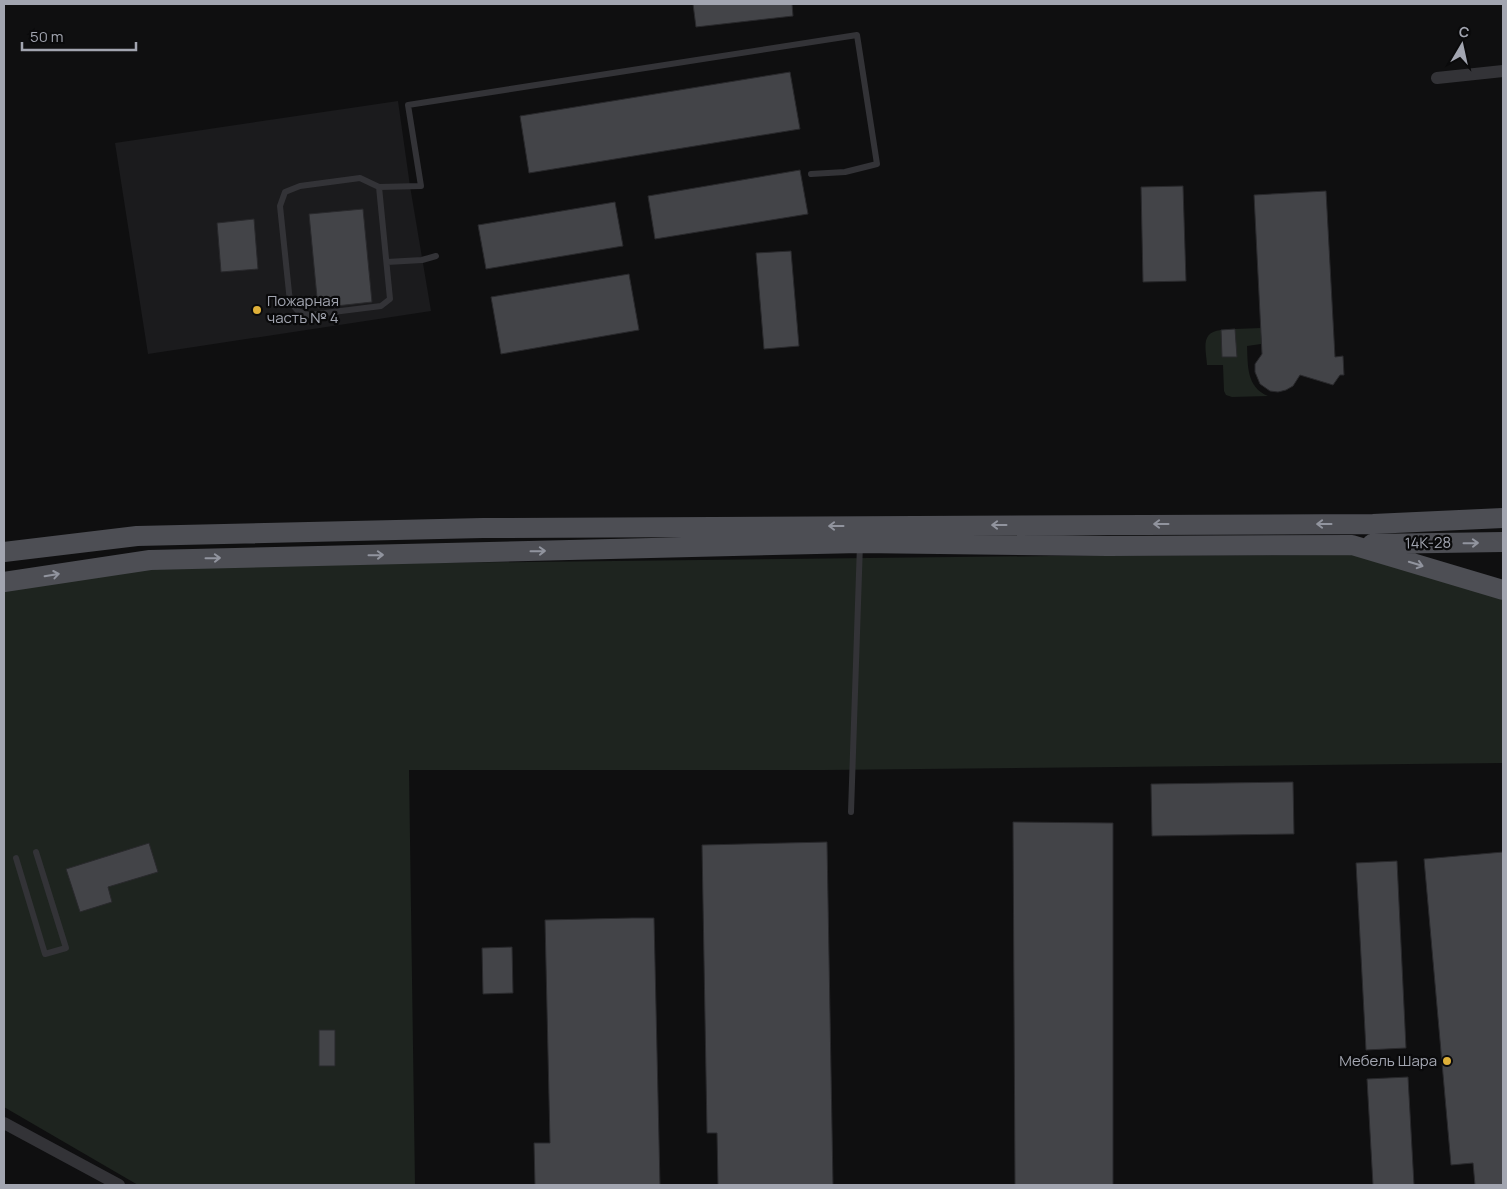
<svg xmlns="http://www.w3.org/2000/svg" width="1507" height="1189" font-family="Manrope,sans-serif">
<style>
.built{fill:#1b1b1d}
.green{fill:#1e241f}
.building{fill:#434448;stroke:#29292c}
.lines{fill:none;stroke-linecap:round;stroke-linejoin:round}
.service{stroke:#333337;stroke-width:6}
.minor{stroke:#333337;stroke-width:12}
.primary{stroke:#4d4e54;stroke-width:20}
.oneway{stroke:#91949e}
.poi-dot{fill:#dfb039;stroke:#0a0a0b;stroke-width:2}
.labels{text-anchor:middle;stroke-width:4.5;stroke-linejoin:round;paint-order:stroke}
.poi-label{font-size:15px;fill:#a2a5b0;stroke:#0a0a0b;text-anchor:start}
.street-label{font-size:15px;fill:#a2a5b0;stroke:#0a0a0b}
</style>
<rect width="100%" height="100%" fill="#0f0f10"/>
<path class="built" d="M398,101L410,186L431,311L148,354L115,143Z"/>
<path class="green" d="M1261,328V344L1247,346C1248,365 1246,387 1268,396L1232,397L1226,395L1224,391L1223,365H1207C1206,349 1200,332 1221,330L1223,357H1236L1235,329Z
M1362,555L1503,599V763L825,770H409L415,1185H138L4,1107V591L167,566L1050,556Z"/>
<path class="building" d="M693,4H792L793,16L696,27Z
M790,72L800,129L529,173L520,116Z
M800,170L808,214L655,239L648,196Z
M1183,186L1186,281L1143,282L1141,187Z
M1326,191L1335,357L1343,356L1344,375H1340L1333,385L1300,375L1293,386L1286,390L1278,392L1270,391L1260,384L1255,372V364L1262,354L1254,195Z
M615,202L623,246L486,269L478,225Z
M363,209L372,302L318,308L309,214Z
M254,219L258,269L221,272L217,223Z
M791,251L799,346L764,349L756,253Z
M629,274L639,330L501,354L491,297Z
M1235,329L1237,357H1222L1221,330Z
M1293,782L1294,834L1152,836L1151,784Z
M1013,822L1113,823V1185H1015Z
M827,842L833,1185H718L717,1133H707L702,845Z
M149,843L158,872L108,887L112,902L80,912L66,869Z
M1503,852V1185H1475L1473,1163L1451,1165L1424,859Z
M1397,861L1406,1048L1366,1050L1356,863Z
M632,918H654L660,1185H535L534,1143H550L545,920Z
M512,947L513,993L483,994L482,948Z
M319,1030H335V1066H319Z
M1408,1077L1414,1185H1373L1367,1079Z"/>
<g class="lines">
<path class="service" d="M379,187L390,299L381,306L309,315L298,311L290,302L280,206L285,192L300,186L360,178L379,187L421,186L408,105L857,35L877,164L845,172L811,174
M387,262L422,260L436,256
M851,812L860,544
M16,858L45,954L66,948L36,852"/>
<path class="minor" d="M1437,78L1503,71
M4,1123L119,1185"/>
<path class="primary" d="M1372,544L1503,542
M4,552L137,536L483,528L1373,524L1503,518
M4,582L150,560L860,543L1107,546L1352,545L1503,590"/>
</g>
<defs><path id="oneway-shaft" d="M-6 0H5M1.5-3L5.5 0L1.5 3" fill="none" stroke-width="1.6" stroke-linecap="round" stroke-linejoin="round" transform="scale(1.25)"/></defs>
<g class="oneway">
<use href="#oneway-shaft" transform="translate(1161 524) rotate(180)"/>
<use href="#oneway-shaft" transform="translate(1324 524) rotate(180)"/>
<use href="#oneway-shaft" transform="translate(999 525) rotate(180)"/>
<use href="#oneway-shaft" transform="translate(836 526) rotate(180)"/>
<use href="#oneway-shaft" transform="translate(1471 543) rotate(-1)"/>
<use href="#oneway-shaft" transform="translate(538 551) rotate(-1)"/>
<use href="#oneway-shaft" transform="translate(376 555) rotate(-1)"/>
<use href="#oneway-shaft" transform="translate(213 558) rotate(-1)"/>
<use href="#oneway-shaft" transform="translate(1416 564) rotate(17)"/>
<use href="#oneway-shaft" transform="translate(52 575) rotate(-9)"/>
</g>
<g class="poi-dot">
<circle cx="257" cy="310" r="5"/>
<circle cx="1447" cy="1061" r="5"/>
</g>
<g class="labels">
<g class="poi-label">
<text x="267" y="306">Пожарная<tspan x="267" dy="17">часть № 4</tspan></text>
<text x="1437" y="1066" text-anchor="end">Мебель Шара</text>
</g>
<g class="street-label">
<text transform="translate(1428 543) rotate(-1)" y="5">14К-28</text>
</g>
</g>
<rect width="1507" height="1189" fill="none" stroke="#a2a5b0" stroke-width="10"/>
<g transform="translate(1462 45) rotate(9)" stroke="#0a0a0b" stroke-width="4" paint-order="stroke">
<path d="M0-4L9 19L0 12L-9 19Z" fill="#a2a5b0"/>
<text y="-8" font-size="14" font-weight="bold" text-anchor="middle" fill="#a2a5b0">С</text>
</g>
<path d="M22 42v8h114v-8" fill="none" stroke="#a2a5b0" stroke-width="2.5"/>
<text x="30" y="42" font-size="15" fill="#a2a5b0" stroke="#0a0a0b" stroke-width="4" paint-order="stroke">50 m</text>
</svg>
